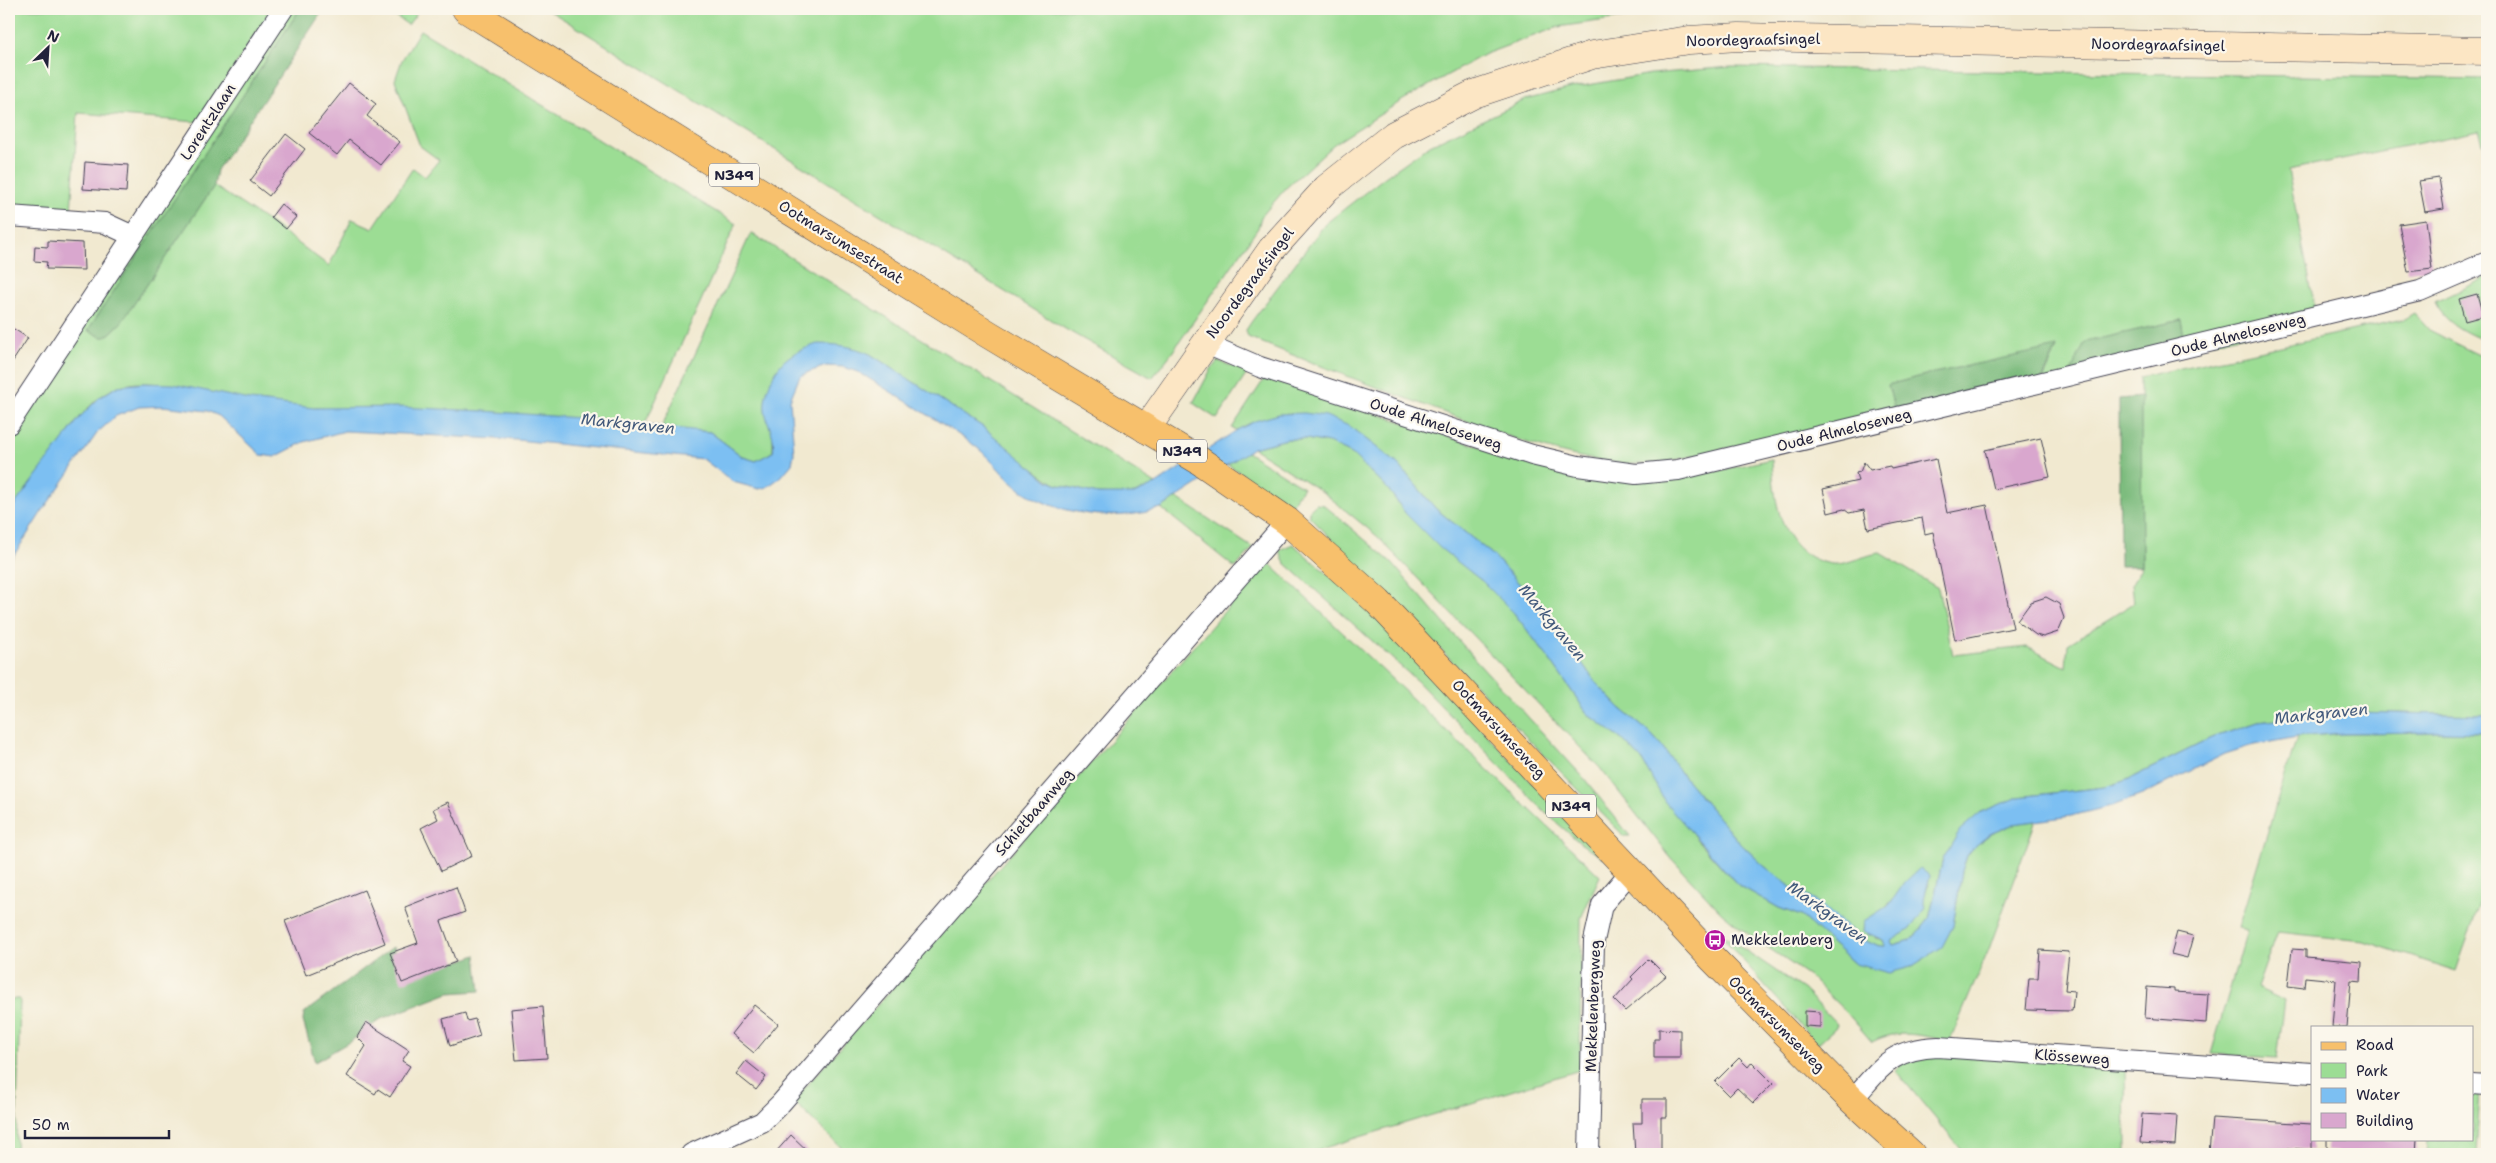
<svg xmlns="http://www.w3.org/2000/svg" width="2496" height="1163" font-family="'Shantell Sans',sans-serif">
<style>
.green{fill:#9cdd94;stroke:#5f8068}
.forest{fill:#7dbc7e;stroke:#506f5c}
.water{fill:#7cbff2;stroke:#4f7096}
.building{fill:#d9a7ce}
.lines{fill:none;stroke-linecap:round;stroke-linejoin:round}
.street-casing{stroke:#414051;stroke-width:22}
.secondary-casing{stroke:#414051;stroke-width:29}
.primary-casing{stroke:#414051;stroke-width:29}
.street{stroke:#fff;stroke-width:20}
.secondary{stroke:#fce6c4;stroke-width:28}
.primary{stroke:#f7c06c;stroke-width:28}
.labels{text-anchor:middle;stroke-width:4.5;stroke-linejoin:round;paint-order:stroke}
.shield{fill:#fbf7ec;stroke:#636270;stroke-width:1}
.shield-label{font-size:14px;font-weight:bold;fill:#22223b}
.street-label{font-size:15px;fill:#22223b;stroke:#fbf7ec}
.poi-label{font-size:15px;fill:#22223b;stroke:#fbf7ec;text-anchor:start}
.water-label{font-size:16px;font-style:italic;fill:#42597b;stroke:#fbf7ec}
</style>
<rect width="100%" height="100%" fill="#fbf7ec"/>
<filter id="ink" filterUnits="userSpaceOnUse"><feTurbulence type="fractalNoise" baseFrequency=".02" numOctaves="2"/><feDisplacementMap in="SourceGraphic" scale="10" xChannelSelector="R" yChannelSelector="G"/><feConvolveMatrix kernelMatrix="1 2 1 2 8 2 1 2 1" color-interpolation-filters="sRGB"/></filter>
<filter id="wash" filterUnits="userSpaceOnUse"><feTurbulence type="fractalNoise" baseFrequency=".0096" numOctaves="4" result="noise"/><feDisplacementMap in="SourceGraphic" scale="20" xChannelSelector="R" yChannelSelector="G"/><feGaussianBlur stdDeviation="1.12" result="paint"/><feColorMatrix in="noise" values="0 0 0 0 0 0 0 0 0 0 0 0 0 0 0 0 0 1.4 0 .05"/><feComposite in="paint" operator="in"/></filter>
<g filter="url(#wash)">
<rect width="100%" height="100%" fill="#f1e9d0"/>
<path class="green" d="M9,9H272L198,122L78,113L71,211L9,207Z
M290,9H300L88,331L106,337L121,323L214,186L272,224L329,266L352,219L373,228L413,168L425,177L439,160L420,146L395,80L402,60L420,30L736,224L644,426L593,419L315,408L313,423C269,411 156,370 117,387C85,401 66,438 46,465C34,482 20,496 9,513V435Z
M386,9H414L417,13L408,25Z
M547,9H1720L1719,11H1668L1558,27L1485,54L1403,100L1334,144L1286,188L1261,217L1258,228L1171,354L1152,378L1067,330Z
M1731,67L2487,79V154L2479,131L2288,170L2317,319L2186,348L2181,320L2086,342L2070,374L2043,380L2057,348L1929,374L1888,385L1895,411L1661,463C1587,470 1508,436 1440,411C1376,387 1311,363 1248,337L1246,330L1252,321L1325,224L1385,177L1430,145L1525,100L1571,88L1651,74Z
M751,233L1156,484L1134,494L1119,495L1098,494L1055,484L1025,463L983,427L870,354L799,351L773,435V452L756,461L743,457L710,432L661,428Z
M2487,277V342C2466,332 2446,325 2435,302Z
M2414,313L2430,331L2487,359V715L2351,712L2258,722L2212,738L2127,780L2105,787L2018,797L1943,859L1929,919L1919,932L1910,940L1893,945L1890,941L1909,930L1929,884L1905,882L1899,894L1881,911L1875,938L1883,940L1885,946L1879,947L1864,940L1817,902L1791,887L1764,866L1741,844L1684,777L1661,745L1649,732L1620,708L1597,684L1546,613L1493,555L1436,509L1398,464L1349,426L1255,421L1237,430L1232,428L1265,378L1531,463L1712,472L1772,459C1774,501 1780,556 1832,564C1844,566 1867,554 1880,553L1938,588L1953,655L2027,647L2066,667L2068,644L2134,603L2132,583L2142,566L2140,377L2404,319Z
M1218,361L1248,372L1217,419L1193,403L1211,369Z
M1287,439H1306L1329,443L1352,454L1388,489L1406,514L1482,581L1514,613L1550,660L1587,713L1626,743L1642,760L1653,779L1698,841L1737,884L1779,908L1801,916L1855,964L1911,967L1941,947L1953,926L1962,871L1967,856L1973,848L1990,834L2014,824L2036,820L1989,949L1950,1041C1922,1036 1898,1028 1872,1042L1847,1013L1809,976L1744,931L1721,912L1670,857L1600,768L1377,536L1324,493L1253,448Z
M1247,452L1303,487L1291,505L1227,464Z
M1177,498L1253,548L1235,568L1161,508Z
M1316,504L1324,505L1391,562L1474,658L1583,777L1630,836H1624L1309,516V511Z
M1293,544L1368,609L1603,858L1580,843L1547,814L1417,681L1284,562L1279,550Z
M1268,562L1600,876L1581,918L1580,1070L1304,1154H848L793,1101Z
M2441,732L2487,733V881L2456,971L2364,941L2277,932L2257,988L2285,1001L2277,1058L2211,1054L2247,930L2238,928L2297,737L2343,733Z
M1717,931L1804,990L1837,1024L1835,1028L1817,1044Z
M9,999H20L16,1154H9Z
M1936,1053L2125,1066L2126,1154H1965L1895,1070L1901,1064Z
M2472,1091H2480L2476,1154H2427L2428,1139H2472Z"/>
<path class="forest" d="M300,9H324L217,170L214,186L121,323L106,337H101L88,330Z
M2181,320L2186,348L2070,374L2085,342Z
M2057,347L2042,380L1895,411L1888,385L1929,374Z
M2141,397L2142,566H2120L2119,399Z
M393,947L398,968L454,963L476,955L480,991L449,993L381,1019L351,1041L315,1062L303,1021L304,1013Z"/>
<path class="water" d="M817,344C837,344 852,346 870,354L983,427L1047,480L1055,484L1098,494H1134L1156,484L1237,430L1255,421L1279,414L1304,413L1326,416L1349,426L1398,464L1436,509L1493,555L1546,613L1597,684L1620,708L1649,732L1661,745L1684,777L1741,844L1764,866L1791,887L1817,902L1864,940L1879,947L1885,946L1883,940L1863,931L1864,921L1889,905L1905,882L1920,868L1930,876L1924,899L1926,908L1909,930L1891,941L1893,945L1910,940L1919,932L1929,919L1943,859L1960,830L1981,812L2018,797L2105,787L2127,780L2212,738L2258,722L2351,712L2487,715V733L2441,732L2343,733L2297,737L2250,746L2225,754L2142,795L2115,805L2071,816L2014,824L1990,834L1973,848L1967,856L1962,871L1953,926L1942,947L1911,967L1889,973L1855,964L1801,916L1779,908L1737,884L1665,802L1642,760L1626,743L1587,713L1550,660L1514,613L1482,581L1440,548L1406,514L1388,489L1352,454L1329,443L1306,439H1287L1253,448L1161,508C1118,523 1050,515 1015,485C1000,472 987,454 971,443C935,418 897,396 860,373L844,367L826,366L806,373L799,378L790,400L794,453L792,464L781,477L767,487L759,489L733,482L703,459L517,440L345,431L304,442L275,457L261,455L219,416L207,411L162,406L139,407L116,416L98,432L41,513L9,563V513L18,500L81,416L100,397L118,386L144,383L173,384L250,400L314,408L398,407L484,411L593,419L710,432L743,457L756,461L773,452C776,436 767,425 765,410C763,394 774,370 785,360C794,352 806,348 817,344Z"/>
<g id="blocks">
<path class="building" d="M349,83L376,104L367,116L400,142L381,165L349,140L337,155L309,133Z
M286,134L305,149L269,196L250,181Z
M85,162L128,165L126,192L83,189Z
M2439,178L2444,209L2425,212L2419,181Z
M281,204L296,217L286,229L271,217Z
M2426,220L2432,269L2408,272L2399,224Z
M48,241L83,243L84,270L46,269L47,262L34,261L35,246L48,247Z
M2477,294L2483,316L2465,321L2459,299Z
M9,326L28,338L9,367Z
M2041,438L2050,477L1994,489L1985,450Z
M1936,459L1947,513L1987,505L2013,628L1955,640L1933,532L1925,534L1922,518L1868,529L1864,510L1849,513L1844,509L1828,513L1823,489L1858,481L1856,473L1860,472L1864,462L1870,470L1890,466L1891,469Z
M2046,597L2059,604L2064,618L2058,632L2043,637L2036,635L2017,621L2031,602Z
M448,802L472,856L441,871L421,828L438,819L433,809Z
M456,887L465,912L441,921L456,962L402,983L390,953L418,943L405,907Z
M364,890L385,943L306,975L285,921Z
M2177,932L2193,936L2187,958L2171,954Z
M2292,949L2306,950V957L2362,962L2361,982L2351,981L2347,1027H2332L2336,980L2305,977L2304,988L2288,986Z
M2040,950L2069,952L2065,990L2074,991L2072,1011L2026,1010L2029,978H2038Z
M1649,959L1666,976L1625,1011L1614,1000L1633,979L1631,977Z
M2147,987L2174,989V992L2208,994L2206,1023L2145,1018Z
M754,1005L778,1024L754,1053L731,1034Z
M543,1006L547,1058L516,1060L511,1009Z
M1805,1011L1820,1012V1027L1805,1026Z
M465,1013L467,1021L475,1019L480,1036L450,1046L443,1019Z
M366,1022L409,1050L402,1061L410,1066L390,1097L378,1089L375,1094L347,1076L366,1046L357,1037Z
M1659,1029L1680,1030V1058H1654V1039H1659Z
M1739,1058L1748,1067L1752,1062L1773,1083L1753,1103L1737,1088L1729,1096L1715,1082Z
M746,1061L766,1077L756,1090L736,1074Z
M1642,1099H1667V1117H1661V1154H1635L1633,1123H1642Z
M2142,1114L2177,1116L2175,1145L2140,1143Z
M2212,1118L2312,1124V1150L2287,1148V1154L2209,1153Z
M791,1135L811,1154H774Z
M2327,1139H2417L2416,1154H2362L2327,1151Z"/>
</g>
</g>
<g filter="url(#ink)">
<use href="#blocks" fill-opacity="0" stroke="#414051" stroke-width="1"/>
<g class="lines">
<g class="street-casing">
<path id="street" d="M9,216L105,223L133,236
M1204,343L1260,367L1532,455L1578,466L1636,474L1678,470L2420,291L2487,262
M9,424L283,9
M2472,1084L2487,1085
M1852,1100C1882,1067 1890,1049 1938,1047L2312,1073
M691,1154L762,1122L781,1103L1287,521
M1589,1154L1594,941L1602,905L1632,870"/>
</g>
<g class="secondary-casing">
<path id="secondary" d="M1146,429L1272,249L1327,188L1394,135L1474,94L1592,55L1689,40L1739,37L2487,51"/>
</g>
<g class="primary-casing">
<path id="primary" d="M466,9L988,334L1200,461L1287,521L1378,602L1713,959L1852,1100L1911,1154"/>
</g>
<use href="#street" class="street"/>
<use href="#secondary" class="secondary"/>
<use href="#primary" class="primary"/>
</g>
</g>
<defs>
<g id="bus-disc" transform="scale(1.125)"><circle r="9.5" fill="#b5179e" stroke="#fbf7ec"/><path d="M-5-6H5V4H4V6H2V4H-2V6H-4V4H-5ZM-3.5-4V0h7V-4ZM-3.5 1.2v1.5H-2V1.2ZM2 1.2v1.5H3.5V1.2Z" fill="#fff"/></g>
</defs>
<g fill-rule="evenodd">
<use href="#bus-disc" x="1715" y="940"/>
</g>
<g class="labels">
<g class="shield">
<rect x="709" y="163.5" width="50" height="23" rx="4"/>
<rect x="1157" y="439.5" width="50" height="23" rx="4"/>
<rect x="1546" y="794.5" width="50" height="23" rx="4"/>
</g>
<g class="shield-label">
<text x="734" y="180">N349</text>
<text x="1182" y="456">N349</text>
<text x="1571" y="811">N349</text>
</g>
<g class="street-label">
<text transform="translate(1753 40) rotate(-1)" y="5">Noordegraafsingel</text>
<text transform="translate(2158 45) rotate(1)" y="5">Noordegraafsingel</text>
<text transform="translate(208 122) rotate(-57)" y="5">Lorentzlaan</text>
<text transform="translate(841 242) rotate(32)" y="5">Ootmarsumsestraat</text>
<text transform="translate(1250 283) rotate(-53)" y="5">Noordegraafsingel</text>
<text transform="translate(2238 335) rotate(-14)" y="5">Oude Almeloseweg</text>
<text transform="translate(1436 424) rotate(18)" y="5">Oude Almeloseweg</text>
<text transform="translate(1844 430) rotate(-14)" y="5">Oude Almeloseweg</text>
<text transform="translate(1499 729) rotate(47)" y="5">Ootmarsumseweg</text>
<text transform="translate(1034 812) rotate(-49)" y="5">Schietbaanweg</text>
<text transform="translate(1593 1006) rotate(-88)" y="5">Mekkelenbergweg</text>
<text transform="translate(1777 1024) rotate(45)" y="5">Ootmarsumseweg</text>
<text transform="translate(2072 1057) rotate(4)" y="5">Klösseweg</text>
</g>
<g class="poi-label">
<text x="1731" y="945">Mekkelenberg</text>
</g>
<g class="water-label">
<text transform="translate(628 423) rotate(6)" y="6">Markgraven</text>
<text transform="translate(1553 622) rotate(50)" y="6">Markgraven</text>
<text transform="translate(2321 713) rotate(-6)" y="6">Markgraven</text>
<text transform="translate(1828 912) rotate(36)" y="6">Markgraven</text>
</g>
</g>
<rect width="2496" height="1163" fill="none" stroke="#fbf7ec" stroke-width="30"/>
<rect x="2311" y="1026" width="162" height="115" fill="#fbf7ec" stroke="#a4a2a5"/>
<rect x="2321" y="1042" width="25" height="8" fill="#f7c06c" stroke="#a4a2a5"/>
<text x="2356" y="1050" font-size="15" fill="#22223b">Road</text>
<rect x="2321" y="1063" width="25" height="15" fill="#9cdd94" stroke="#a4a2a5"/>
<text x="2356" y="1076" font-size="15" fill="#22223b">Park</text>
<rect x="2321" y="1088" width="25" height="15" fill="#7cbff2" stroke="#a4a2a5"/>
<text x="2356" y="1100" font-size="15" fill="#22223b">Water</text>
<rect x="2321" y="1113" width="25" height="15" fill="#d9a7ce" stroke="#a4a2a5"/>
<text x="2356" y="1126" font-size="15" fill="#22223b">Building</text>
<g transform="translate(48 48) rotate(25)" stroke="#fbf7ec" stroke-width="4" paint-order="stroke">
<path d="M0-4L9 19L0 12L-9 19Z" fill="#22223b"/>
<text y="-8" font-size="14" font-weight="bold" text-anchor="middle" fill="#22223b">N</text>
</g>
<path d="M25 1130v8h144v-8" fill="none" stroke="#22223b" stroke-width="2.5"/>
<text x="32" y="1130" font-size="15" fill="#22223b" stroke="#fbf7ec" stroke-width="4" paint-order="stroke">50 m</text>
</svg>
